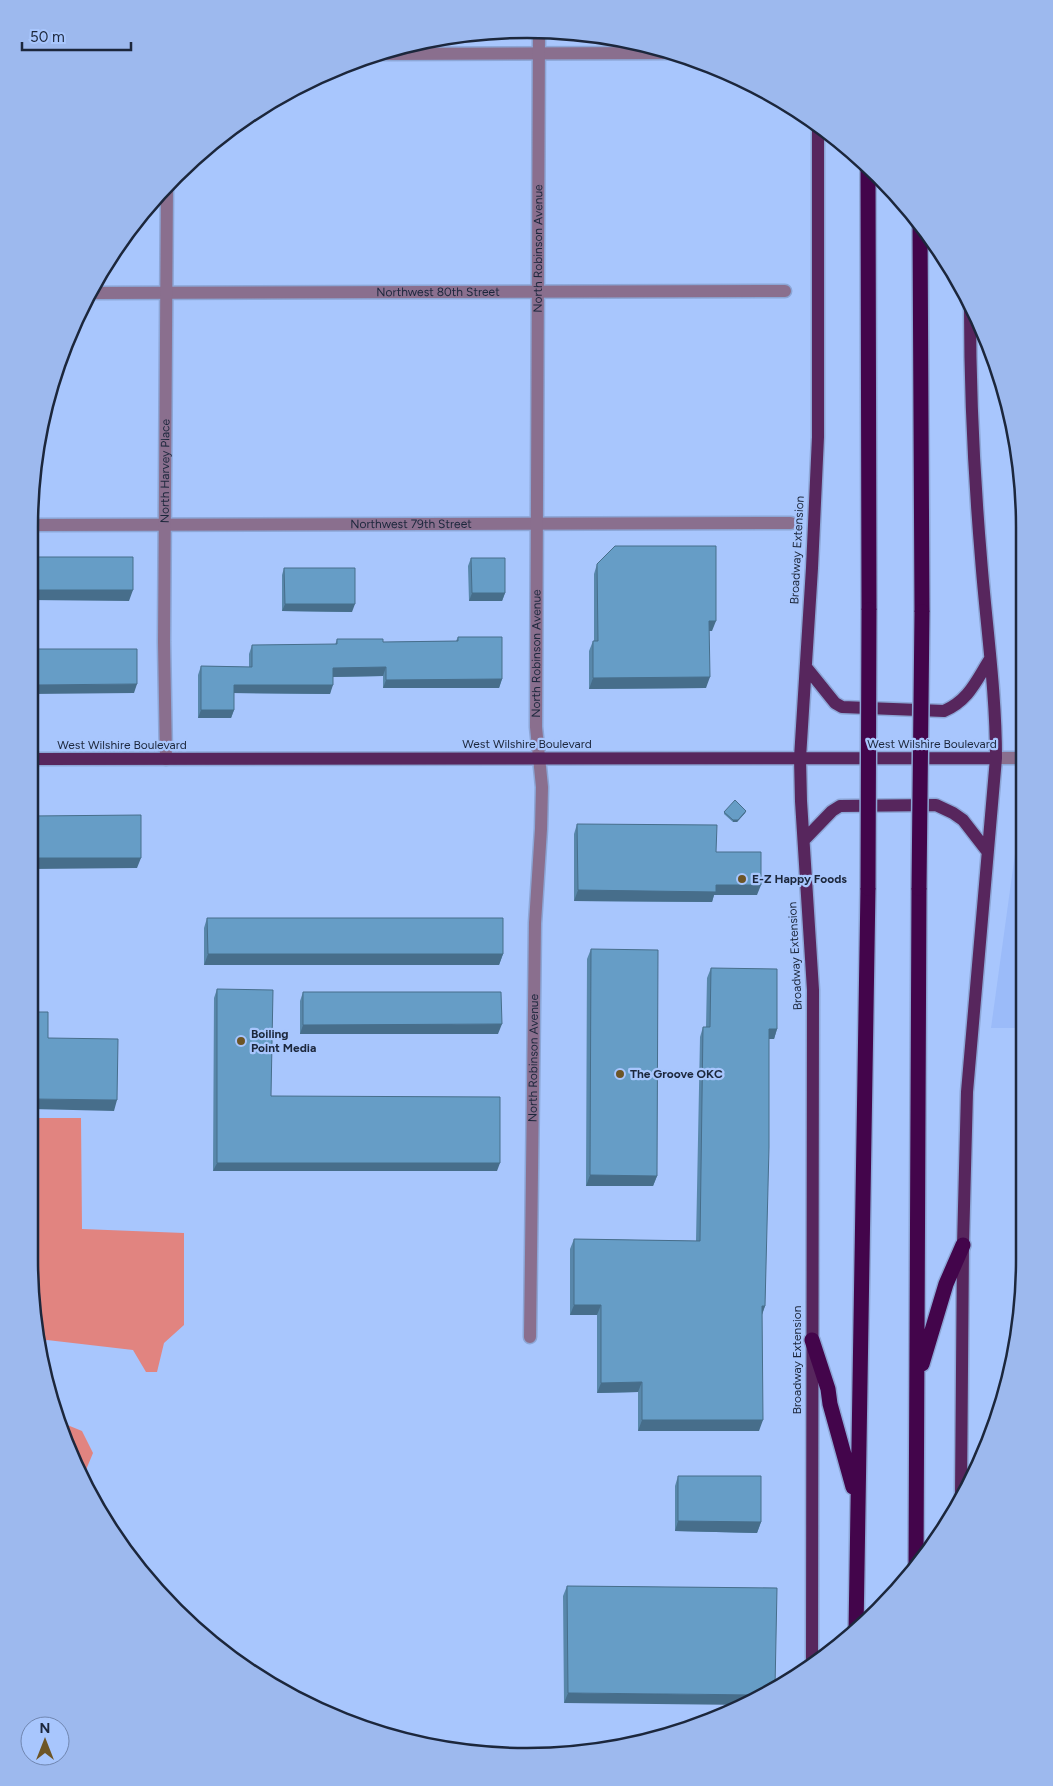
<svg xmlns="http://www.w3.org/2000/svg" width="1053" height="1786" font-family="Figtree,sans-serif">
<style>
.built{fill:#9bbbf9}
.green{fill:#e18480}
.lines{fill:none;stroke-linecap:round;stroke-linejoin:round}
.minor-casing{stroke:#8ca6d6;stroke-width:15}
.major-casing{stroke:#8ca6d6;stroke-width:15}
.highway-casing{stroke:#8ca6d6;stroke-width:18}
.minor{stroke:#8a6f8e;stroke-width:12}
.major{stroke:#57265d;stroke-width:12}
.highway{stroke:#43054b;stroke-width:15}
.highway-bridge-casing{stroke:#8ca6d6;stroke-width:18;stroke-linecap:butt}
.highway-bridge{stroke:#43054b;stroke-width:15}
.wall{fill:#5887aa}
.shaded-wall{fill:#476e8b}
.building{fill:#669dc6;stroke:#476e8b}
.poi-dot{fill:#6d5526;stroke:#a8c6fd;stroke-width:2}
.labels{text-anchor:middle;stroke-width:4.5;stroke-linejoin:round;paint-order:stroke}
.street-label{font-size:12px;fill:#1c273c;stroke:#a8c6fd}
.poi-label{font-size:12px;font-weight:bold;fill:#1c273c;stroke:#a8c6fd;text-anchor:start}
.rim{fill:none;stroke:#1c273c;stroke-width:2.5}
</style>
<rect width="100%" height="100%" fill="#a8c6fd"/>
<path class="built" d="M1022,803H1023V1028H991Z"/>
<path class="green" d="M32,1118H81L82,1229L184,1233V1325L164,1343L157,1372H146L133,1350L47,1340L38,1346L33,1325Z
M55,1420L82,1431L93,1453L81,1482Z"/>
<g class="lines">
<g class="minor-casing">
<g id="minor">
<path d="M379,54L672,53"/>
<path id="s1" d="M92,293L785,291"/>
<path id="s2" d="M30,525L791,523"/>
<path d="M996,758H1023"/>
<path id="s3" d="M166,759L164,642L167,184"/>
<path id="s4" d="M530,1337L535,923L541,829L542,787L536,727L539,30"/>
</g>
</g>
<g class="major-casing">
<path id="major" d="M806,667L835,703L842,707L944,711C969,700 976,681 990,659
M31,759L996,758
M804,840L832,811L840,806L936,805L953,813L963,820L987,851
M961,1494L963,1245L967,1092L996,758C996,691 986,624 981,558C974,475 970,391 970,308
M812,1665L813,990L801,801L800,758L812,568L818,437V126"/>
</g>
<g class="highway-casing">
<path id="highway" d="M868,170L869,610
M920,225L922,612
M812,1340L828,1389L830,1404L853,1487
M922,1364L946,1284L963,1245
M916,1566L919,888
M856,1631L868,888"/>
</g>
<use href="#minor" class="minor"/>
<use href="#major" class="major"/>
<use href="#highway" class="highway"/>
<g class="highway-bridge-casing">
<path id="highway-bridge" d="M868,888L869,610
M919,888L922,612"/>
</g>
<use href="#highway-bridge" class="highway-bridge"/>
</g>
<path class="wall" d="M471,558L505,593L502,601H469L468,566Z
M597,564L712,631H709L706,688L589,689V651L593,641H594V574Z
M284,568L352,612L282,611V575Z
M458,637L502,679L499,688H383V676L333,677L330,694L234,693V710L231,718H198V675L201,666L249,667V654L252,645H335L337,639L383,642L456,641Z
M746,811L745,813L737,822H733L724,814V812Z
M577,824L716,852L757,895H714L712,902L574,901V834Z
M1018,836L1023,886H1015V845Z
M207,918L503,954L499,965H204V928Z
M1019,932L1023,1028H1016V939Z
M591,949L657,1176L653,1186H586L587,959Z
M711,968L777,1029L774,1039H769L765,1306L762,1315L759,1431H638V1392L597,1393V1315H570V1249L574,1239L696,1241L700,1037L703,1027H706L707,978Z
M217,989L271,1096L497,1171H213L214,998Z
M303,992L498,1034H300V1001Z
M678,1476L761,1522L757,1533L675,1531V1486Z
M567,1586L777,1588L564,1703L563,1596Z"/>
<path class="shaded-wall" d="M30,590H133L129,601L30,600Z
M472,593H505L502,601H469Z
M285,604H355L352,612L282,611Z
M709,621H716L712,631H705Z
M386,667L383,676L330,677L333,668Z
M710,677L706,688L589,689L593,678Z
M502,679L499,688H383L386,680Z
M137,684L134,693L31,694V685Z
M234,685H333L330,694L231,693Z
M201,710H234L231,718H198Z
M746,811L745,813L737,822H733V820Z
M31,858H141L137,868L31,869Z
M1018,877H1023V886H1015Z
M716,885H761L757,895H714L712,902L574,901L578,890Z
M208,954H503L499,965H204Z
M1019,1020H1023V1028H1016Z
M502,1024L498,1034H300L303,1025Z
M769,1029H777L774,1039H765Z
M32,1099L117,1100L114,1111L32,1109Z
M217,1163H500L497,1171H213Z
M590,1175L657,1176L653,1186H586Z
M574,1305H601L597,1315H570Z
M762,1306H765L761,1317Z
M642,1382L638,1392L597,1393L601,1383Z
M642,1420H763L759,1431H638Z
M678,1521L761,1522L757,1533L675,1531Z
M568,1693L764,1695L748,1705L564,1703Z"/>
<path class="building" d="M615,546H716V621H709L710,677L593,678V641H598L597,564Z
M30,557H133V590H30Z
M471,558H505V593H472Z
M284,568H355V604H285Z
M458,637H502V679L386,680V667L333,668V685H234V710H201V666L252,667V645L337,644V639H383V642L458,641Z
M30,649H137V684L31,685Z
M735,800L746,811L738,820H733L724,812Z
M141,815V858H31V816Z
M577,824L717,825L716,852H761V885H716V892L578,890Z
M1018,836H1023V877H1018Z
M207,918H503V954H208Z
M1019,932H1023V1020H1019Z
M591,949L658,950L657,1176L590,1175Z
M711,968L777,969V1029H769V1147L765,1306H762L763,1420H642V1382L601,1383V1305H574V1239L700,1241L703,1027H710Z
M217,989L273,990L271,1096L500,1097V1163H217Z
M303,992H501L502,1024L303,1025Z
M32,1012H48V1038L118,1039L117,1100L32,1099Z
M678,1476H761V1522L678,1521Z
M567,1586L777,1588L775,1688L764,1695L568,1693Z"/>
<g class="poi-dot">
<circle cx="742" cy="879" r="5"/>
<circle cx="241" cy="1041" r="5"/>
<circle cx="620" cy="1074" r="5"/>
</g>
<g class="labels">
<g class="street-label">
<text dy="4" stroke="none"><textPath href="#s4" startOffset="1089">North Robinson Avenue</textPath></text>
<text dy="4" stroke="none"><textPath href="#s1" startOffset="346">Northwest 80th Street</textPath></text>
<text dy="4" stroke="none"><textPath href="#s3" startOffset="288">North Harvey Place</textPath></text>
<text dy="4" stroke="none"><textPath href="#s2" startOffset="381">Northwest 79th Street</textPath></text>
<text transform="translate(797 550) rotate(-87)" y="4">Broadway Extension</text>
<text dy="4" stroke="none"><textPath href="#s4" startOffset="684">North Robinson Avenue</textPath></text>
<text x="527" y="748">West Wilshire Boulevard</text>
<text x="932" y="748">West Wilshire Boulevard</text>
<text x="122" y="749">West Wilshire Boulevard</text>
<text transform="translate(795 956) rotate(-93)" y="4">Broadway Extension</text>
<text dy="4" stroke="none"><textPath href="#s4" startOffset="279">North Robinson Avenue</textPath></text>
<text transform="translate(797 1360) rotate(-90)" y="4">Broadway Extension</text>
</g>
<g class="poi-label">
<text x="752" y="883">E-Z Happy Foods</text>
<text x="251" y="1038">Boiling<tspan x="251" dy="14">Point Media</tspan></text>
<text x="630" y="1078">The Groove OKC</text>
</g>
</g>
<path d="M0 0H1053V1786H0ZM527 38H527A489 489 0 0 1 1016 527V1259A489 489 0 0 1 527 1748H527A489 489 0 0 1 38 1259V527A489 489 0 0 1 527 38Z" fill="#9db9ee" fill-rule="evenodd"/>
<path class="rim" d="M527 38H527A489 489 0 0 1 1016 527V1259A489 489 0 0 1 527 1748H527A489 489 0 0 1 38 1259V527A489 489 0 0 1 527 38Z"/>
<g transform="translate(45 1741)"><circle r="24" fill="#a8c6fd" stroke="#7086b0"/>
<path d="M0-4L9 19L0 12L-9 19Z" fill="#6d5526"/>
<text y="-8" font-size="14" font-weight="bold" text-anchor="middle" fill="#1c273c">N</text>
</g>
<path d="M22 42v8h109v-8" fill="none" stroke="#1c273c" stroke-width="2.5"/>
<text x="30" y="42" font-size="15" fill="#1c273c" stroke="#a8c6fd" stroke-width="4" paint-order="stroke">50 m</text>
</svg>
